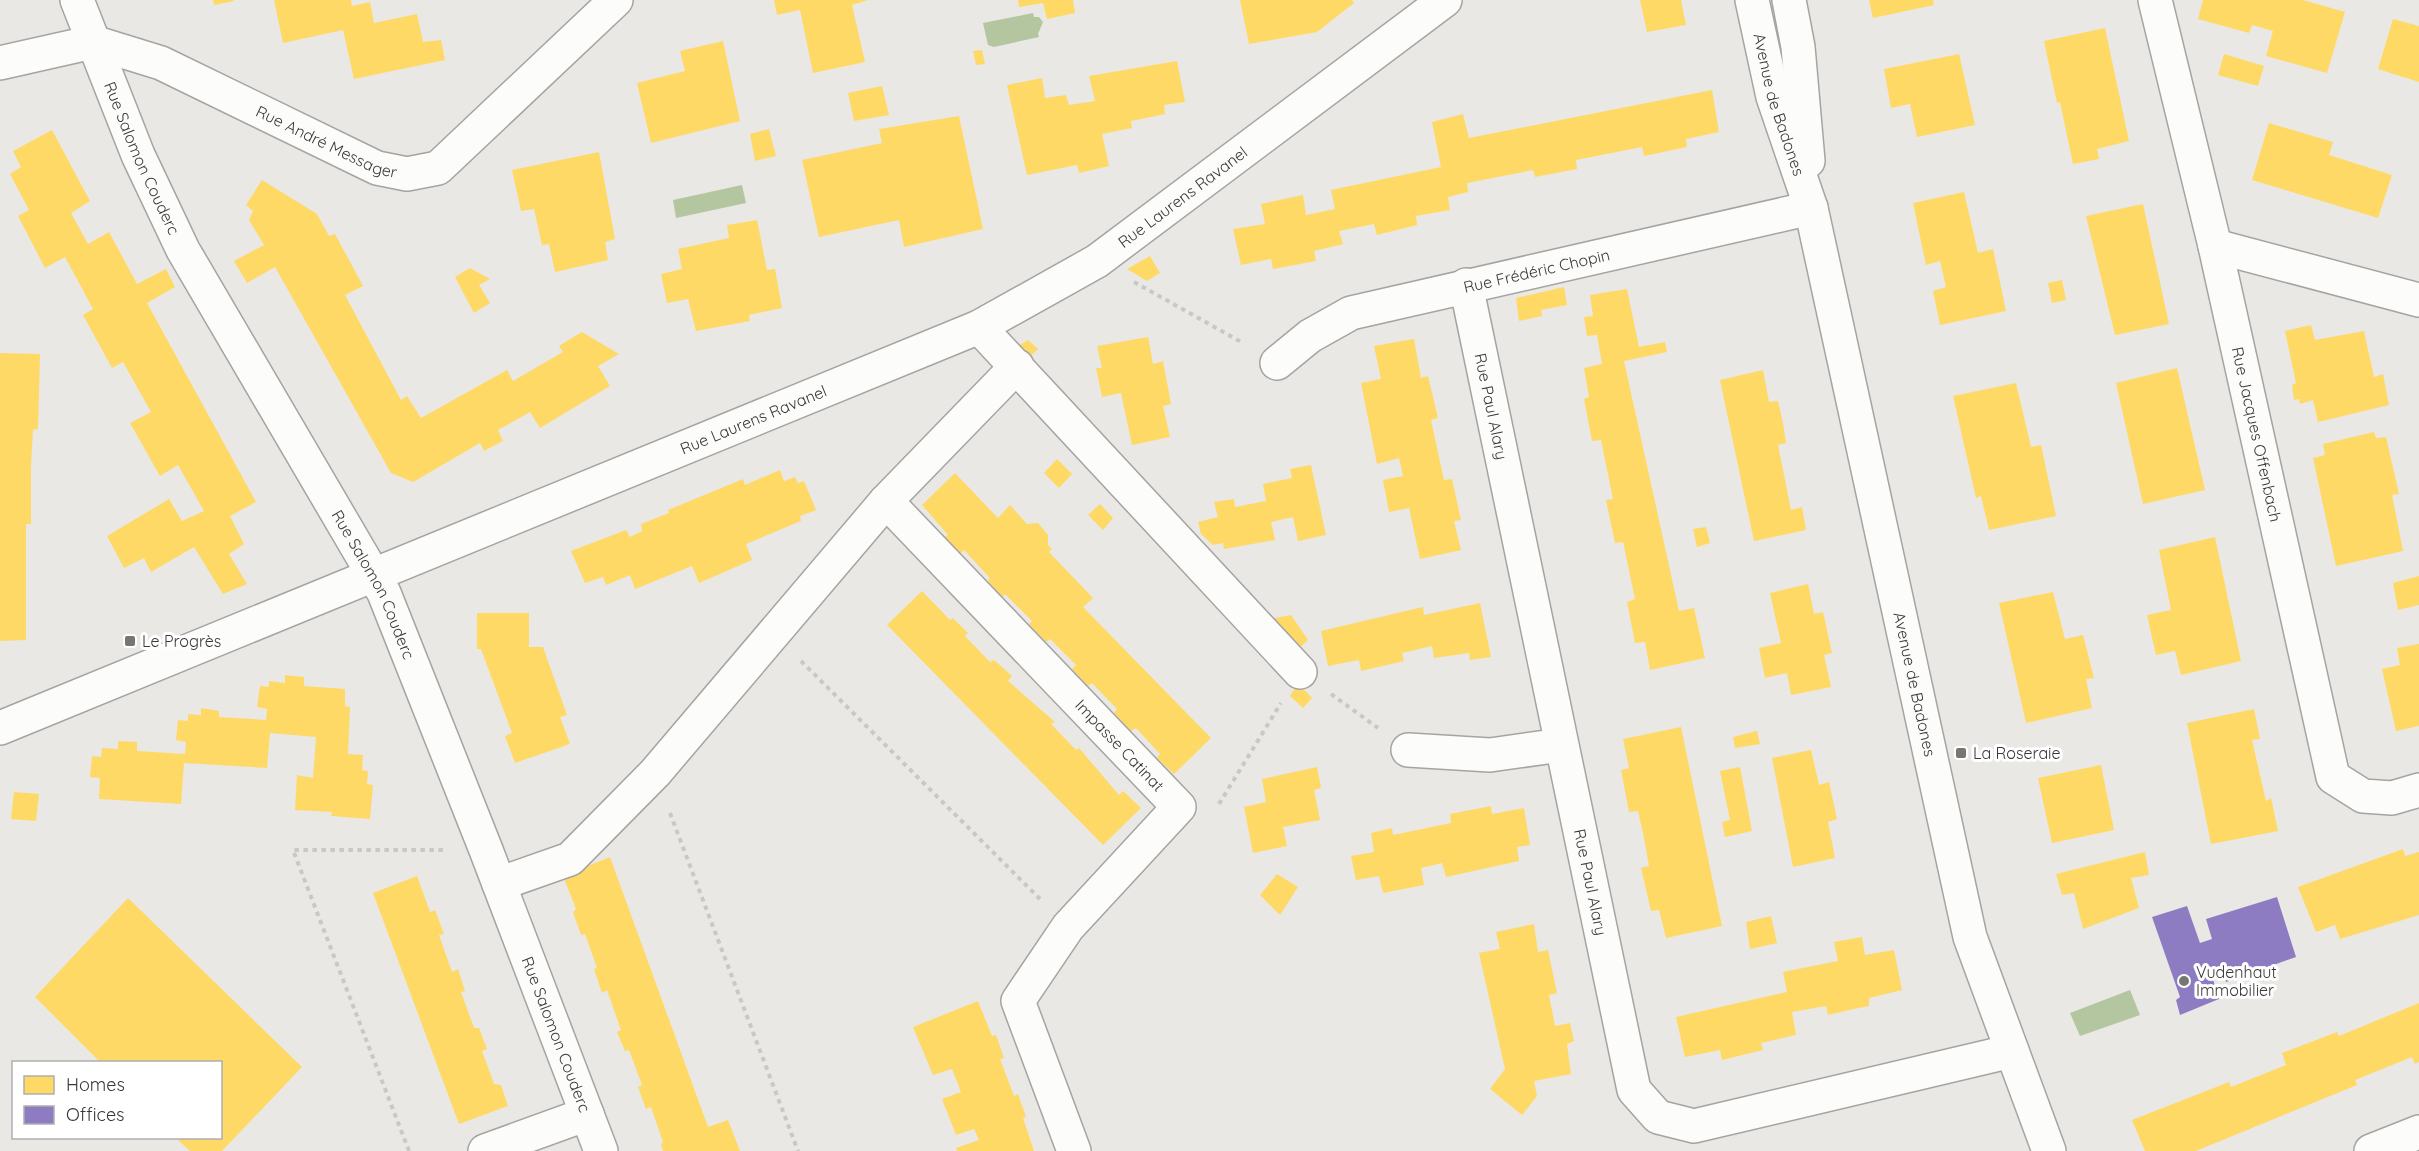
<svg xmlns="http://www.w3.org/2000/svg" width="2419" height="1151" font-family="Quicksand,sans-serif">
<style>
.water{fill:#b4c6a0}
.homes{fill:#ffd966}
.offices{fill:#8e7cc3}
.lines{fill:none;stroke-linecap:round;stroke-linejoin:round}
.pedestrian-casing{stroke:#a5a4a2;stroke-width:36}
.minor-casing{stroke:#a5a4a2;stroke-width:36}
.path{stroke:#c8c8c6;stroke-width:4;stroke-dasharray:4.5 4.5;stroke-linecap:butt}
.pedestrian{stroke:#fcfcfb;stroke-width:33}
.minor{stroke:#fcfcfb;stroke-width:33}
.poi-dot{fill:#767673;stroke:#fff;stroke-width:2}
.labels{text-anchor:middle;stroke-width:6;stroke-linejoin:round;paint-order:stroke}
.street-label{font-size:16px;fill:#383836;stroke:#fff}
.poi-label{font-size:16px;fill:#383836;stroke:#fff;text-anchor:start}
</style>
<rect width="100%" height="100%" fill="#e9e8e5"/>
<path class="water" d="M1033,13L1034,17H1039L1043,22L1038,34L1039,37L994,47L988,45L983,23Z
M742,185L746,203L676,218L673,200Z
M2130,990L2140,1015L2080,1036L2070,1013Z"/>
<path class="homes" d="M213,0H233L234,1L214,5Z
M274,0H351L352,6L370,2L374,23L417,14L423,42L441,40L445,60L354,79L343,30L283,43Z
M774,0H868L852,5L865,62L813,73L800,10L777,15Z
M1018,0H1073L1075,13L1047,19L1043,3L1019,7Z
M1240,0H1352L1354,3L1317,32L1249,44Z
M1640,0H1681L1686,25L1647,32Z
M1869,0H1933L1934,5L1873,18Z
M2203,0H2303L2345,12L2327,73L2266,56L2273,31L2252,25L2249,33L2198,19Z
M2393,19L2419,26V82L2378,69Z
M2105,28L2129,141L2097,149L2099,159L2073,164L2060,102L2057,103L2044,41Z
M723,41L740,121L651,143L637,83L685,71L680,51Z
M982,50L985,64L976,65L973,51Z
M1959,54L1975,125L1917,137L1910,104L1891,108L1884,69Z
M2224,54L2264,66L2258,86L2218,75Z
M1177,61L1185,102L1164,105L1165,114L1131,121L1132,128L1102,134L1109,166L1079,173L1077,165L1027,175L1007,85L1042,78L1045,98L1066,95L1069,105L1095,101L1089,76Z
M882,86L889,115L854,121L848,93Z
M1712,90L1719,132L1686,139L1687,147L1644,156L1642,147L1576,160L1577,169L1535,177L1533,170L1467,183L1468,192L1448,197L1450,210L1416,216L1417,225L1377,235L1374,224L1339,231L1343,244L1314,251L1316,261L1273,269L1271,259L1241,265L1233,229L1265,224L1261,204L1303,195L1306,215L1335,209L1331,190L1441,167L1432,122L1463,114L1469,138Z
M959,116L983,229L904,247L899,220L819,237L802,160L882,143L879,129Z
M2269,123L2333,142L2329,155L2392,175L2378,218L2252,180Z
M769,129L776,156L755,161L750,134Z
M52,130L90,201L71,213L88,244L109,232L137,284L166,269L175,287L147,303L256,502L230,516L244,544L229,554L247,584L223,594L194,547L151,572L144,558L124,568L107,536L169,499L182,521L204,511L178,465L160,476L130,423L151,412L123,362L112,368L83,315L93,309L65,257L45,268L18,216L29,210L10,174L21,167L13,151Z
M599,152L615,239L605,242L608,260L555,272L549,244L542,245L534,209L521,211L512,170Z
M262,180L317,214L329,236L335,234L363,286L345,295L401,400L407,396L421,418L507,370L513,381L563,352L559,346L582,332L619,354L598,366L610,386L540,428L530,412L498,430L503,441L484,451L480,443L413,482L391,473L275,267L247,283L234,261L264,245L249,220L253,211L246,205Z
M1964,192L1978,253L1993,249L2006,311L1940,325L1933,291L1946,287L1940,261L1926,265L1913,203Z
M2143,204L2169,324L2115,335L2086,216Z
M757,220L767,270L775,269L782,308L749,315L750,321L696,331L688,299L667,303L661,274L682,269L678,249L729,238L727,225Z
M1150,256L1160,273L1147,281L1127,269Z
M470,268L490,279L479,285L490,303L474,313L455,277Z
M2062,280L2066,300L2052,303L2048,283Z
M1564,287L1567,305L1541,310L1542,316L1519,321L1516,298Z
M1627,289L1639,347L1665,342L1667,352L1624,361L1679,611L1694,608L1705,658L1650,670L1645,642L1635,643L1627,602L1635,599L1623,542L1615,543L1606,500L1613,499L1601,440L1592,441L1584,399L1589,397L1584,368L1602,364L1597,335L1587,336L1584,317L1593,316L1590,295Z
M2311,325L2315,340L2364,331L2374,377L2383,374L2389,405L2318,422L2313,400L2300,404L2299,399L2294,400L2292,385L2296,383L2285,331Z
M1148,337L1153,364L1163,361L1171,404L1163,406L1170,437L1132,445L1121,393L1102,397L1096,368H1102L1097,346Z
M1414,339L1421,378L1428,376L1438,418L1431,420L1444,480L1452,479L1461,520L1454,521L1461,550L1420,559L1409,508L1389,512L1383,480L1403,476L1399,458L1377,464L1361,383L1381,379L1374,346Z
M1028,340L1038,349L1025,361L1012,350Z
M0,353L40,354L38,429L33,430L31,465V524H26V640L0,641Z
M2177,368L2205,490L2143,504L2116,383Z
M1763,370L1769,402L1778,401L1783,423L1786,443L1778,445L1791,510L1802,507L1806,530L1754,541L1720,380Z
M2016,383L2031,447L2041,445L2056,516L1989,530L1981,496L1976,498L1953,396Z
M2374,432L2376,438L2386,437L2399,494L2392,495L2403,551L2336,566L2313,458L2325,455L2323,444Z
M1057,459L1072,474L1059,488L1044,473Z
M1311,465L1326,535L1298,541L1293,517L1271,522L1275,540L1224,549L1223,543L1213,545L1201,534L1198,522L1218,517L1214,502L1234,499L1235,507L1266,501L1263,484L1292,478L1290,469Z
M780,470L784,481L795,477L798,483L804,481L816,510L800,516L801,521L746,544L752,560L699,583L692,566L635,589L630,575L606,585L603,577L585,583L571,551L626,530L630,537L642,531L641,524L669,513L668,510L743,479L745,485Z
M955,473L998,518L1010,505L1027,524L1038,523L1048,535V545L1052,549L1049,552L1093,598L1083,607L1211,738L1174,774L1157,758L1160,754L1136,728L1131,731L1114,713L1117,709L1092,683L1088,686L1072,669L1076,665L1050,639L1046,642L1029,624L1032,621L1005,594L1002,597L988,581L989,577L964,550L960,554L944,537L948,535L922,505Z
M1100,504L1113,518L1103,530L1088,515Z
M1706,527L1710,543L1697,547L1693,529Z
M2215,537L2241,661L2181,675L2175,651L2156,655L2147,615L2171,610L2159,550Z
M2419,576V605L2398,610L2393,583Z
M1808,584L1814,614L1823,612L1832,653L1824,655L1831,687L1791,695L1787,673L1765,678L1759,648L1781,643L1770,593Z
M922,591L950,620L953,618L968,633L965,636L990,662L994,660L1012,676L1008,681L1055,722L1051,724L1076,750L1079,748L1119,795L1123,791L1141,808L1103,845L887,625Z
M2053,592L2065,639L2083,635L2094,678L2086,679L2092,708L2026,723L1999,603Z
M1480,603L1491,657L1470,660L1469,653L1434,658L1432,646L1402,653L1404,661L1361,671L1359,660L1328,666L1321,631L1423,607L1424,615Z
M477,613H529V647H543L567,715L560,717L570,744L515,763L505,736L512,733L481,649H477Z
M1291,615L1308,640L1290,657L1254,622Z
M2419,644V726L2396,731L2382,669L2400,665L2397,648Z
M285,675L304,677V686L345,689V706L350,707L348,754L363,755L362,770L368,771L367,784L373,785L370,819L331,816L332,812L295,810L297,775L313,778L316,737L270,733L267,768L184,763L181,804L99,799L100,778L90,777L92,756L101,757L102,748L118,749V741L137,742V751L185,754L186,742L176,740L178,720L188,721V714L201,715V708L219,711V717L266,720L267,709L257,707L260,686L269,687V681L285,683Z
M1298,683L1312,698L1303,708L1290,696Z
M2254,709L2260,739L2252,740L2266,801L2271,798L2278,831L2211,844L2187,723Z
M1681,727L1722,926L1666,938L1659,910L1651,911L1641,868L1649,866L1644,838L1638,811L1629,812L1621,770L1629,768L1623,739Z
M1757,731L1760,744L1735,748L1733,737Z
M1811,750L1819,785L1829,782L1837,819L1828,822L1835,858L1793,867L1772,758Z
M2101,765L2114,830L2052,843L2038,778Z
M1317,767L1321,788L1314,790L1320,820L1283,827L1287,846L1253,853L1244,807L1266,802L1262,779Z
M1740,767L1752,831L1725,837L1722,822L1730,820L1720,771Z
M14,792L39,794L36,821L11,819Z
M1491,806L1492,814L1524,808L1530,845L1517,847L1519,861L1446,877L1442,863L1421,868L1424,885L1383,893L1379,876L1356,880L1351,856L1374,852L1371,833L1392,828L1393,835L1451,823L1450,814Z
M2403,849L2405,856L2419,852V915L2340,939L2335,925L2316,932L2298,887Z
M2145,852L2149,875L2131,878L2139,908L2083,929L2074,893L2062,895L2056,874Z
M610,857L708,1127L728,1120L740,1151H663L661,1144L663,1142L651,1107L646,1109L638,1087L642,1085L629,1050L625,1051L617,1032L621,1030L607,990L602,993L594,969L597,968L585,934L581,935L573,912L576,909L563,876Z
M1277,874L1298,887L1280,915L1260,895Z
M417,876L430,912L435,910L444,934L439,935L452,972L458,969L465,991L461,992L474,1028H479L487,1049L482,1051L494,1084L501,1085L508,1106L459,1124L373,893Z
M128,898L302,1067L222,1151H190L176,1138H220V1062H100L35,997Z
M1771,916L1777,943L1750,949L1746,922Z
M1534,924L1538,952L1548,950L1557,993L1549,995L1555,1026L1570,1023L1574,1041L1567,1044L1571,1074L1534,1081L1537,1096L1522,1115L1490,1089L1505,1069L1479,953L1500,949L1496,932Z
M1862,937L1865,955L1894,950L1902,990L1869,998V1006L1849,1010L1828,1015L1826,1006L1792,1012L1796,1035L1761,1043L1763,1050L1722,1060L1720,1050L1685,1057L1676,1017L1787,992L1783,972L1838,961L1834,942Z
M978,1001L992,1036L996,1035L1004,1058L1000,1059L1014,1096L1018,1094L1026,1117L1023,1118L1034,1151H957L956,1148L979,1140L974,1129L956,1135L942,1099L961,1092L952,1069L933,1075L913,1027Z
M2419,1003V1062L2415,1064L2412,1057L2355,1080L2357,1085L2196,1151H2145L2132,1120L2229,1082L2231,1087L2286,1065L2282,1053L2337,1032L2339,1036Z"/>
<path class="offices" d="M2277,897L2296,957L2226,982L2223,969L2211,973L2219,999L2180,1015L2176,1000L2180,997L2152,917L2187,906L2200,943L2212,939L2206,919Z"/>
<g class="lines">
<g class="pedestrian-casing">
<path id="pedestrian" d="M979,327L1300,672
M499,884L570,859L655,773L886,501L1017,366"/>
</g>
<g class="minor-casing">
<g id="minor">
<path id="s1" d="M77,0L138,155L183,250L384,593L486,850L601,1151"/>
<path id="s2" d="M1752,0L1773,97L1811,208L1970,937L2049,1151"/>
<path d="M1789,0L1798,47L1808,161"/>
<path id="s3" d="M2155,0L2215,246L2333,777L2363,796L2392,798L2419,790"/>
<path id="s4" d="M93,42L161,63L377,168L407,174L438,168L616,0"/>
<path d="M0,63L93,42"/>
<path d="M2215,246L2419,300"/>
<path id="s5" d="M1466,285L1634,1090L1658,1117L1694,1126L2012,1051"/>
<path id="s6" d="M1277,363L1310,336L1351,313L1811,208"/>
<path id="s7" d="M886,501L1179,807L1068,927L1018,1001L1074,1151"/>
<path id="s8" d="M0,728L979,327L1097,261L1445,0"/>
<path d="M1408,750L1490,755L1561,745"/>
<path d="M485,1151L587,1114"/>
<path d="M2371,1151L2419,1132"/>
</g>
</g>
<path class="path" d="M1134,282L1243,343
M801,661L1040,899
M1331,694L1378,728
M1219,804L1281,703
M670,813L798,1151
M409,1151L293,850H444"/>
<use href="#pedestrian" class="pedestrian"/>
<use href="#minor" class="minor"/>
</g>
<g class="poi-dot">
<rect x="124" y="635" width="12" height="12" rx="3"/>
<rect x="1955" y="747" width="12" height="12" rx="3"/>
<circle cx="2184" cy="981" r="6"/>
</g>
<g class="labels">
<g class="street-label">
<text dy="6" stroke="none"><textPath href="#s2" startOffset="108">Avenue de Badones</textPath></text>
<text dy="6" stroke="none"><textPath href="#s4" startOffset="255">Rue André Messager</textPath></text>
<text dy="6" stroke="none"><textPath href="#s1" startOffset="171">Rue Salomon Couderc</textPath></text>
<text dy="6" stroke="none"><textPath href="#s8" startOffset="1300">Rue Laurens Ravanel</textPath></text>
<text dy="6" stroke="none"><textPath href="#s6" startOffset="280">Rue Frédéric Chopin</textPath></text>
<text dy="6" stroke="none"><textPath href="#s5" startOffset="124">Rue Paul Alary</textPath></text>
<text dy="6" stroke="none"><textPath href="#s8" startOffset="814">Rue Laurens Ravanel</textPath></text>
<text dy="6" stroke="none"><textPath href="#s3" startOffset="446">Rue Jacques Offenbach</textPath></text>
<text dy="6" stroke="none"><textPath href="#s1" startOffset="657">Rue Salomon Couderc</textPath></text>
<text dy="6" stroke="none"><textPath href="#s2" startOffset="704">Avenue de Badones</textPath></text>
<text dy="6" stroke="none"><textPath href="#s7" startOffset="338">Impasse Catinat</textPath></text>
<text dy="6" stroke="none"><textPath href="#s5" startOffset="610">Rue Paul Alary</textPath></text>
<text dy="6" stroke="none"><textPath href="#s1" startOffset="1143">Rue Salomon Couderc</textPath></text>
</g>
<g class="poi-label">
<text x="142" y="647">Le Progrès</text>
<text x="1973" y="759">La Roseraie</text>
<text x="2196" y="978">Vudenhaut<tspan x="2196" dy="18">Immobilier</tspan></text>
</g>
</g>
<rect x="12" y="1061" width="210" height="78" fill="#ffffff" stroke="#afafaf" stroke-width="1.5"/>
<rect x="24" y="1076" width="30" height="18" fill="#ffd966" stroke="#afafaf" stroke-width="1.5"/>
<text x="66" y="1091" font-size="18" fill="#383836">Homes</text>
<rect x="24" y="1106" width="30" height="18" fill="#8e7cc3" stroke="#afafaf" stroke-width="1.5"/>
<text x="66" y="1121" font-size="18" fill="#383836">Offices</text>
</svg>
